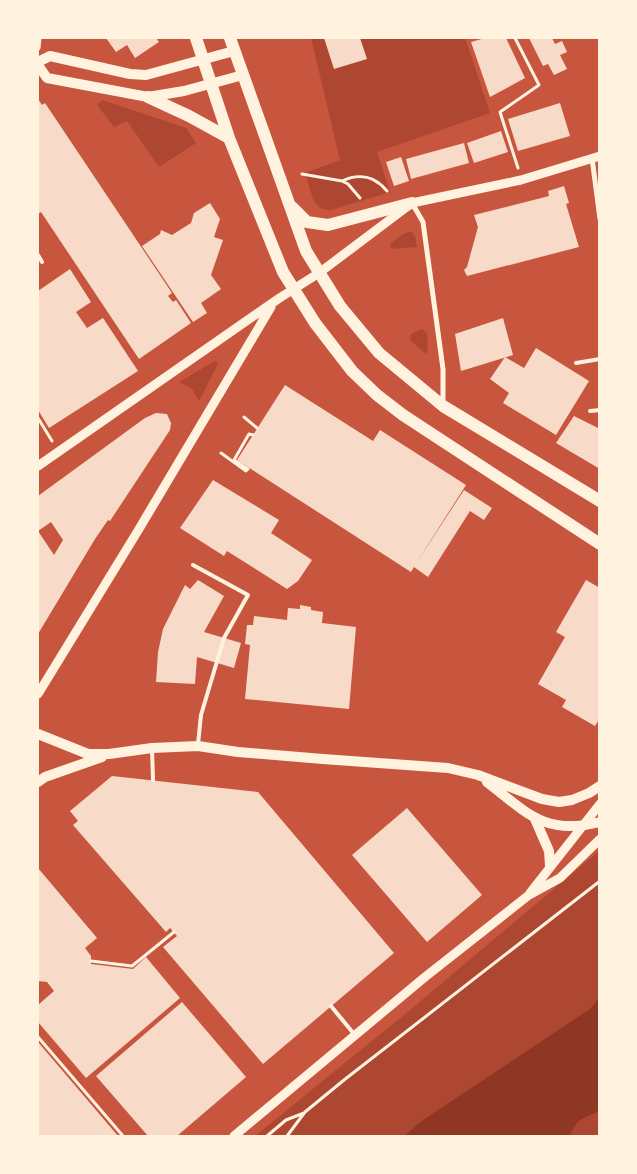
<svg xmlns="http://www.w3.org/2000/svg" width="637" height="1174" font-family="'Public Sans',sans-serif">
<style>
.green{fill:#ae4732}
.water{fill:#8f3625}
.building{fill:#f7dbc8;fill-rule:evenodd}
.lines{fill:none;stroke-linecap:round;stroke-linejoin:round}
.path{stroke:#fff3e0;stroke-width:3}
.service{stroke:#fff3e0;stroke-width:4}
.minor{stroke:#fff3e0;stroke-width:5}
.tertiary{stroke:#fff3e0;stroke-width:9}
.secondary{stroke:#fff3e0;stroke-width:10}
.primary{stroke:#fff3e0;stroke-width:12}
</style>
<rect width="100%" height="100%" fill="#c8553d"/>
<path class="green" d="M311,38H465L490,113L377,152L390,192L331,210L322,209L314,202L305,173L340,160Z
M102,100L186,128L196,143L159,167L127,121L114,127L97,105Z
M411,231L415,236L417,247L391,249L390,244L403,234Z
M422,329L427,333L428,349L426,354L410,340L411,334Z
M215,361L218,364L199,401L192,389L179,382Z
M599,851V1136H255L410,1010Z"/>
<path class="water" d="M599,998V1111L578,1121L569,1136H404L423,1120L590,1009Z"/>
<path class="building" d="M106,38H156L159,42L135,58L127,45L116,52Z
M324,38H360L367,59L334,69Z
M485,38H506L525,78L490,97L471,42Z
M529,38H552L555,44L562,41L567,52L560,55L567,69L554,75L548,64L543,66Z
M38,99L42,105L45,103L172,293L168,296L173,302L176,300L191,323L139,359L41,212L38,214Z
M560,103L570,136L518,151L508,119Z
M501,131L508,152L474,163L467,143Z
M464,143L469,163L411,179L406,159Z
M401,157L409,181L394,186L386,162Z
M564,186L569,203L566,204L579,247L467,276L464,270L467,267L478,227L474,215L549,196L548,191Z
M210,203L220,219L214,237L223,240L211,275L221,289L201,303L207,313L193,322L142,246L160,234L161,230L172,235L191,223L194,213Z
M70,269L91,302L76,312L87,328L103,318L138,371L49,428L38,410V291Z
M503,318L513,355L461,371L455,334Z
M536,348L589,381L556,435L503,403L509,393L490,379L505,357L524,368Z
M285,385L373,441L380,430L466,485L415,565L464,490L492,508L484,520L470,511L428,577L414,567L411,572L237,460Z
M156,413L167,414L171,423L170,430L110,521L108,520L95,539L38,634V496L145,418ZM51,522L63,540L54,555L38,531Z
M574,416L600,429V469L556,443Z
M213,480L279,520L271,533L312,560L298,581L287,589L227,551L224,556L180,528Z
M198,580L224,596L204,632L241,643L234,668L197,657L195,684L156,682L158,652L163,629L185,585L190,589Z
M586,580L600,588V718L595,726L562,707L566,700L538,684L565,637L556,632Z
M300,605L311,607V610L323,612L322,623L356,627L349,709L245,699L250,645L245,644L247,625H253L254,616L287,620L288,608L300,609Z
M112,776L258,792L394,953L263,1064L163,947L177,936L170,928L166,932L73,825L78,821L70,811Z
M407,808L482,895L427,942L352,855Z
M38,868L97,938L85,948L91,956V964L133,969L146,957L180,998L86,1078L38,1022V1005L54,991L47,982L38,981Z
M182,1002L246,1077L177,1136H148L96,1076Z
M38,1042L118,1136H40L38,1133Z"/>
<g class="lines">
<path class="path" d="M515,38L539,85L500,112L518,168
M302,174L342,181L348,184L360,198
M342,181C359,173 375,176 387,191
M244,417L257,428
M38,418L52,441
M221,453L246,471L248,469L234,460L249,434L253,435
M91,961L132,966L174,932
M38,1037L123,1136
M267,1136L286,1120L304,1113
M287,1136L305,1112L344,1080L600,881"/>
<path class="service" d="M38,255L42,262
M576,363L600,359
M590,411L600,410
M193,565L248,595L224,638L201,715L198,744
M152,748L153,780
M331,1006L354,1034"/>
<path class="minor" d="M38,48L39,38
M592,158L600,219
M412,203L423,222L443,369V403"/>
<path class="tertiary" d="M38,466L278,299L319,273L412,203L521,180L600,156
M38,694L139,529L271,307
M530,893L600,804
M234,1136L425,977L529,895L560,878L600,839"/>
<path class="secondary" d="M38,62L50,56L130,74L146,75L234,51
M38,65L47,78L148,97L184,91L243,75
M38,734L88,754H109L152,748L198,746L238,752L323,759L448,768L478,775L542,799L559,802L572,800L589,793L600,786
M38,782L45,777L102,757
M487,782C527,813 545,836 600,822
M535,819L549,851L550,866"/>
<path class="primary" d="M196,38L229,138L283,272L315,323L352,371L377,395L403,415L600,544
M230,38L306,251L340,306L379,353L443,406L600,501
M148,97L189,116L229,138
M292,207L307,222L328,225L412,203"/>
</g>
<rect width="637" height="1174" fill="none" stroke="#fff3e0" stroke-width="78"/>
</svg>
